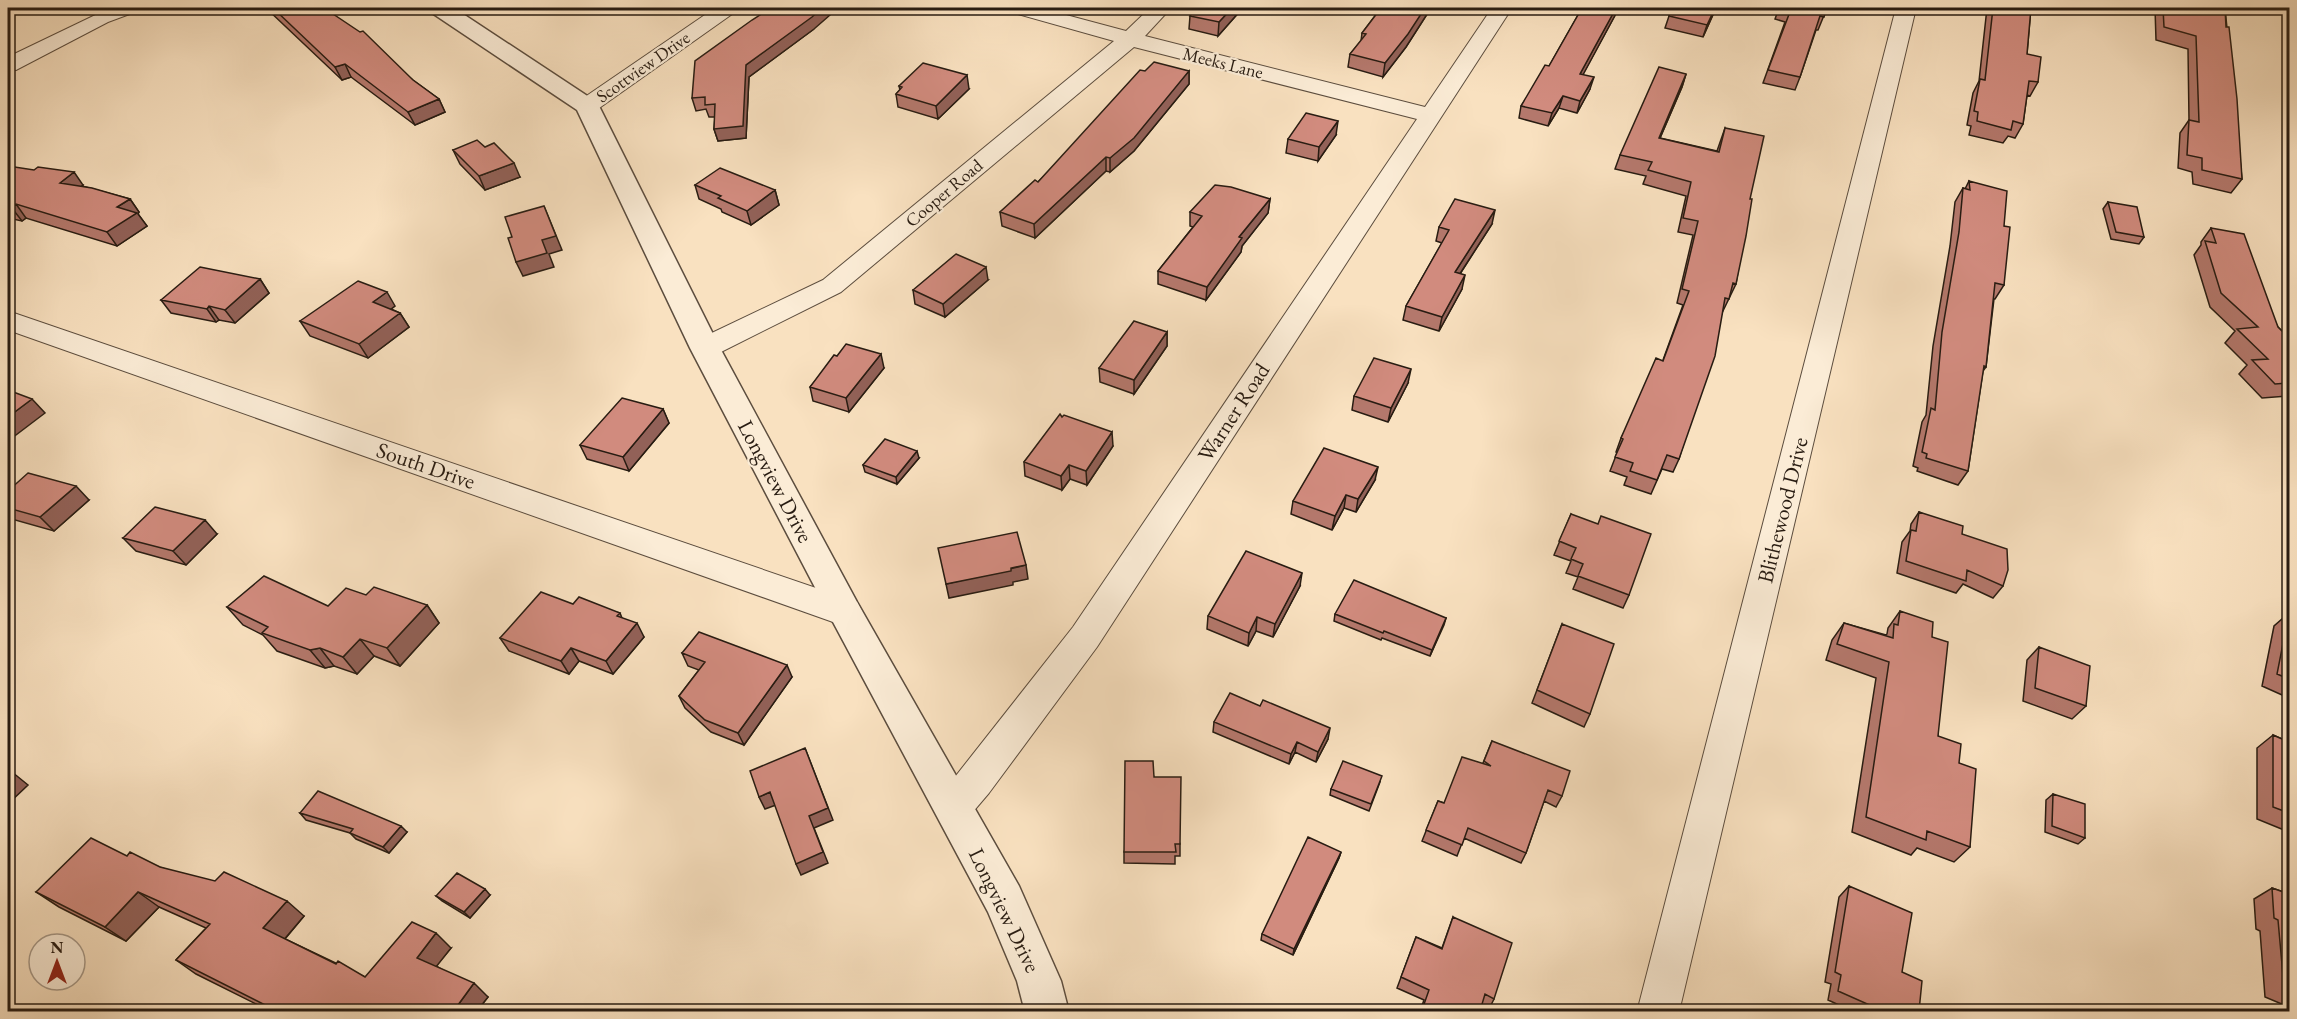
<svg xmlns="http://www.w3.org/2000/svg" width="2297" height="1019" font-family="'EB Garamond',serif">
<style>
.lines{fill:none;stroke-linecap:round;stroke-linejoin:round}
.minor-casing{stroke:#5c4d3e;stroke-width:2}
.tertiary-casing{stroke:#5c4d3e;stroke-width:3}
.minor{fill:#fbecd6;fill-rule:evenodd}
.tertiary{fill:#fbecd6;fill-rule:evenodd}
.wall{fill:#b4786c;stroke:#281c12;stroke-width:1.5}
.shaded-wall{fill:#926158;stroke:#281c12;stroke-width:1.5}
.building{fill:#d18b7e;stroke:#281c12;stroke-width:1.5}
.labels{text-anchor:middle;stroke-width:4.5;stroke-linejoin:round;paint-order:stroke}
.far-street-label{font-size:18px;fill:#281c12;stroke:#fbecd6}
.street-label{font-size:22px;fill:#281c12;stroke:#fbecd6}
</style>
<rect width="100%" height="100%" fill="#f9e1c0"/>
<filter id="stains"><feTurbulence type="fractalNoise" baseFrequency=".00333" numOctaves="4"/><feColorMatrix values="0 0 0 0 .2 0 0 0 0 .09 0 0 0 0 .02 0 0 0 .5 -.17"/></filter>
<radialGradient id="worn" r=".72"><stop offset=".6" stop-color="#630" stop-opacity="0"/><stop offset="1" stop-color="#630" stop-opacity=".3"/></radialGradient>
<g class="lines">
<g class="minor-casing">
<path id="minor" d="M110,8H138L135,12L108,22L16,70L8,71V57Z
M715,8H738L735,12L595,111L587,113L579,111L576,106L579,101Z
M1008,8H1040L1126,31L1150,8H1171L1145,36L1425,107L1492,8H1512L1097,647L989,793L966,820L953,825L940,820L934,808L940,796L1073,627L1417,119L1134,47L841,292L715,355L705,357L695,355L691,348L695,341L823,280L1114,41L1011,12Z
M1896,8H1916L1679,1012H1637Z
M8,311L857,602L862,612L857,622L845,626L833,622L8,330Z"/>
</g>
<g class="tertiary-casing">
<path id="tertiary" d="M429,8H454L595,101L599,106L720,348L857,602L1019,886L1061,981L1069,1012H1025L1017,981L988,912L833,622L690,348L577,110L432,13Z"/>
</g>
<use href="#minor" class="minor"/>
<use href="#tertiary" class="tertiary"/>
</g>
<path class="wall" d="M266,8H324L413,80L439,99L445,112L415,125L351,77L342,80Z
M1197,8H1241L1240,11L1218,36L1189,29L1190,16Z
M1381,8H1431L1406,47L1383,77L1348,67L1350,54L1361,41L1362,33Z
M1582,8H1619L1583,74L1590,89L1577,113L1559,108L1548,126L1519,118L1521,106L1549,66Z
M1674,8H1716L1703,37L1665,28L1669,16Z
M1779,8H1827L1818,30H1816L1800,77L1795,90L1763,83L1785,22L1775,19Z
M1987,8H2031L2027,54L2038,82L2030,96L2027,95L2023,124L2015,138L2008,136L2003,143L1969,135L1971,126L1967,125L1973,93L1979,81Z
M2155,8H2225L2242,179L2231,193L2193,184L2192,172L2178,168L2180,133L2189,120L2188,49L2156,40Z
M814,29L749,77L746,138L718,141L714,129L715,117H709L706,109L696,111L692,98Z
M1145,71H1189V84L1134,151L1110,172L1106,171L1035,238L1002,226L1000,212L1038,182Z
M1686,74L1682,87L1660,138L1717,151L1725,128L1750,199L1736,284L1722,313L1679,459L1673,472L1662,469L1651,494L1624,485L1627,477L1610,471L1617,453L1616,452L1621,438L1663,360L1683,305L1677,303L1693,235L1678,232L1686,196L1643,184L1646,176L1615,169L1620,155Z
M899,86L969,89L938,119L898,107L896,94L900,90Z
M1336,135L1318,161L1286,153L1288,139Z
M485,147L520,177L485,190L460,164L453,150Z
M8,166L83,185L82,186L130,199L139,212L138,214L147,226L117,246L26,218L22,221L8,218Z
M1969,181L2004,226V285L1995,299H1994L1986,367L1983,371L1968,471L1958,485L1917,471L1918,468L1913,466L1922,422L1926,415L1933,346L1950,246L1955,202L1963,188L1965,189Z
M695,185L775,190L779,205L751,225L722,212L721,209L699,199Z
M1270,199L1268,213L1242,246L1241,252L1206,300L1158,284V271L1193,227L1190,226V212Z
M2108,202L2144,237L2139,244L2111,239L2103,209Z
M1492,224L1460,274L1462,289L1439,331L1403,320L1406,306L1442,243L1436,241L1439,227Z
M2211,228L2278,327L2289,338V396L2262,398L2239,374L2247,365L2225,343L2235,331L2210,307L2194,255L2201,245V242Z
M260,279L269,293L235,323L219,320L216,322L171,313L161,300Z
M988,280L945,317L915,304L913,290Z
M395,306L391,309L400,313L409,327L368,358L310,336L300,321Z
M1167,332V346L1134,394L1100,382L1099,368Z
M837,356L884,368L849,412L813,401L810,387Z
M1408,383L1388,422L1352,410L1354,396Z
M663,409L669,423L629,471L587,459L580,445Z
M1062,417L1113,446L1087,485L1070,479L1062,490L1025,476L1024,462Z
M919,458L897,484L865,472L863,465Z
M1375,480L1356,512L1344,508L1332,530L1291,514L1293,501Z
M8,491L89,500L54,531L8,518Z
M1919,512L1962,534L2003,586L1993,598L1963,584L1956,593L1897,573L1902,542L1910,531L1911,524Z
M1571,514L1629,595L1623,608L1573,589L1578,577L1566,573L1571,561L1554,555Z
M217,534L186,565L136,551L123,538Z
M1300,586L1273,637L1256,631L1248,646L1207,629L1208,616Z
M366,595L427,605L439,623L400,666L374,656L357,674L334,666L325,668L277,651L263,635L243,625L227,607L328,606Z
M573,604L620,613L622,618L644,637L613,674L579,661L569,674L509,651L500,638Z
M1900,611L1932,637L1938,736L1959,763L1970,847L1954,862L1917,848L1911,855L1852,832L1876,678L1826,660L1832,640L1844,623L1886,635L1887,634L1888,628Z
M2289,613V698L2262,686L2274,626Z
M1335,614L1446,618L1430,656L1382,638L1381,640L1334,621Z
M1562,624L1590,714L1584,727L1532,703Z
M2039,647L2086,706L2072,719L2023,701L2027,660Z
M682,653L792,677L744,745L711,732L685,708L679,696L699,670L688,666Z
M1260,706L1328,739L1316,762L1295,752L1289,764L1213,732L1214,722Z
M2273,735L2289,742V832L2257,819V748Z
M1492,741L1562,796L1556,807L1544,801L1526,853L1521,863L1464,838L1457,856L1422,841L1438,801L1444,803L1483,763Z
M1154,777L1180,844V856H1175V864L1124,863V852Z
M1380,782L1369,811L1330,795L1331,789Z
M2053,794L2085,838L2078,844L2045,832L2046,800Z
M300,813L407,832L389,853L356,839L350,833L306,820Z
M1341,852L1339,858L1293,955L1261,940L1262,934Z
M127,856L304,916L285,939L365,977L451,948L436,966L488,997L477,1011H270L196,974L176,960L206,928L159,907L126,941L59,907L36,892Z
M1849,886L1902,972L1919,1011H1852L1828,1000L1831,984L1825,982L1839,897Z
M2272,888L2289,894V1007L2265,997L2260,931L2256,929L2254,899Z
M490,895L470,918L442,901L436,896Z
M1453,917L1494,999L1489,1009L1482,1006L1480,1011H1420L1424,1000L1397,988L1416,937L1442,948Z"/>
<path class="shaded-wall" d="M822,8H838L814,29L749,77L746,138L718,141L714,129L746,65Z
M1232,8H1241L1240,11L1218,36L1219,22Z
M1425,8H1431L1406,47L1383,77L1385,63Z
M1616,8H1619L1577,86L1580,74Z
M1715,8H1716L1703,37L1707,25Z
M345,64L351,77L342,80L335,67Z
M1189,71V84L1134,151L1110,172V158Z
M1686,74L1682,87L1654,152L1659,138Z
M967,75L969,89L938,119L936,106Z
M1594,77L1590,89L1577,113L1580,101Z
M1563,96L1559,108L1548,126L1552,113Z
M439,99L445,112L415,125L408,112Z
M1338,121L1336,135L1318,161L1319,147Z
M1106,157V171L1035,238L1034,224Z
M514,163L520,177L485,190L479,176Z
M74,172L83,185L70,196L60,183Z
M775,190L779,205L751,225L747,211Z
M130,199L139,212L138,214L147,226L117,246L107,232L117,207Z
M1270,199L1268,213L1242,246L1241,252L1206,300L1207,287L1239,237Z
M16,204L26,218L22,221L11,207Z
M544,206L562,250L549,254L554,267L523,276L516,262L542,240Z
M1495,210L1492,224L1452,286L1455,272Z
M986,267L988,280L945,317L943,304Z
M1465,275L1462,289L1439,331L1442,317Z
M260,279L269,293L235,323L225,310Z
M387,292L395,306L382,316L373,302Z
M209,306L219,320L216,322L207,309Z
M400,313L409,327L368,358L359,344Z
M1167,332V346L1134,394V380Z
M881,354L884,368L849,412L846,398Z
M1411,369L1408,383L1388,422L1391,408Z
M32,399L45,413L8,441V417Z
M663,409L669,423L629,471L623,457Z
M1112,432L1113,446L1087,485L1086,471Z
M917,451L919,458L897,484L896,477Z
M1069,465L1070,479L1062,490L1061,476Z
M1378,467L1375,480L1356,512L1358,499Z
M76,486L89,500L54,531L40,517Z
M1346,495L1344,508L1332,530L1335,516Z
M205,520L217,534L186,565L173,551Z
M1026,565L1028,579L1013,582V585L949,598L946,584Z
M1302,573L1300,586L1273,637L1275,624Z
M427,605L439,623L400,666L387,648Z
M1257,617L1256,631L1248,646L1249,633Z
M1446,618L1444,625L1430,656L1432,650Z
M637,623L644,637L613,674L606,661Z
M360,639L374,656L357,674L343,657Z
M320,648L334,666L325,668L310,650Z
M571,648L579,661L569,674L561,661Z
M787,665L792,677L744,745L738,733Z
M1330,728L1328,739L1316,762L1318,752Z
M1297,742L1295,752L1289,764L1291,754Z
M805,748L833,820L814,828L828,863L801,875L796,864L809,816Z
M12,772L28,785L8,804V776Z
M770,792L776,805L765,809L759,797Z
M401,826L407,832L389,853L383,847Z
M1341,852L1339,858L1293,955L1294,949Z
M485,889L490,895L470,918L464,912Z
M138,892L159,907L126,941L105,927Z
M287,901L304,916L282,942L263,928Z
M436,933L451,948L432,972L417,958Z
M474,983L488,997L477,1011H466L458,1005Z"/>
<path class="building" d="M273,8H324L360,32L363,31L413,80L439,99L408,112L345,64L335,67Z
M771,8H822L812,17L746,65L743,126L714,129L715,104L705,105V97L692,98L695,61L752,20Z
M1197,8H1232L1219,22L1190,16Z
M1381,8H1425L1408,34L1385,63L1350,54L1366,34L1362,33Z
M1582,8H1616L1580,74L1594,77L1580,101L1563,96L1552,113L1521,106L1545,65L1549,66Z
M1674,8H1715L1707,25L1669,16Z
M1785,8H1827L1824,17L1820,16L1800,77L1768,70L1791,9Z
M1993,8H2031L2027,54L2041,57L2038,82L2029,81L2023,124L2013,121L2011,130L1977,121L1978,112L1974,111L1980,79L1985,80Z
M2163,8H2225L2226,27H2229L2237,99L2242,179L2202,170V158L2187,155L2189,120L2199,122L2196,36L2164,27Z
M1154,62L1189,71L1134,138L1110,158L1106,157L1034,224L1000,212L1035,180L1038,182L1140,70L1145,71Z
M923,63L967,75L936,106L896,94L902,87L899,86Z
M1659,67L1686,74L1659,138L1719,152L1725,128L1764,136L1750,199H1752L1746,236L1736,284L1733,283L1729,299L1725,298L1715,356L1679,459L1667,455L1657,480L1630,471L1633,463L1615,457L1623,439L1621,438L1656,358L1663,361L1689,291L1682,289L1698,221L1683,218L1691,182L1648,170L1652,162L1620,155Z
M1306,113L1338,121L1319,147L1288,139Z
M477,140L485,147L494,143L514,163L479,176L453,150Z
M8,166L34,170L38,167L74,172L60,183L92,188L130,199L117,207L137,213L107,232L16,204L11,207H8Z
M720,168L775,190L747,211L718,198L721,196L695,185Z
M1969,181L2007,191L2004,226L2010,227L2004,285L1995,283L1986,367L1984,366L1968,471L1926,458L1927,454L1922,452L1931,408L1935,410L1942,332L1959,232L1963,188L1970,190Z
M1215,185L1231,187L1270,199L1239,237L1242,238L1207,287L1158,271L1202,216L1190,212Z
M1455,199L1495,210L1455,272L1465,275L1442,317L1406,306L1449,230L1439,227Z
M2108,202L2137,207L2144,237L2116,232Z
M544,206L556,236L542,240L547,253L516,262L508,238L512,237L505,217Z
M2211,228L2244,234L2278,327L2289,338V383L2275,384L2252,360L2268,359L2237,329L2258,327L2221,293L2205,241L2216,243Z
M956,254L986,267L943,304L913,290Z
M200,267L260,279L225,310L209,306L207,309L161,300Z
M358,281L387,292L373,302L400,313L359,344L300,321Z
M1134,321L1167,332L1134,380L1099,368Z
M846,344L881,354L846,398L810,387L834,355L837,356Z
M1374,358L1411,369L1391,408L1354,396Z
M8,390L32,399L8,417Z
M622,398L663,409L623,457L580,445Z
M1060,414L1062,417L1064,415L1112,432L1086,471L1069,465L1061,476L1024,462Z
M885,439L917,451L896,477L863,465Z
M1324,448L1378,467L1358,499L1346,495L1335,516L1293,501Z
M28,473L76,486L40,517L8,508V491Z
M155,507L205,520L173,551L123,538Z
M1919,512L1963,526L1962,534L2007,549L2008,570L2003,586L1967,570L1966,581L1906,561L1911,530L1916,531Z
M1571,514L1598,524L1601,516L1651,534L1629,595L1578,576L1583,564L1571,559L1576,548L1559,541Z
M1017,532L1026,565L1011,568V571L946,584L938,548Z
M1246,551L1302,573L1275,624L1257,617L1249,633L1208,616Z
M264,576L328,606L346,588L366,595L374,587L427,605L387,648L360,639L343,657L320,648L310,650L262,633L268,627L227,607Z
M1354,580L1446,618L1432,650L1384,631L1383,633L1335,614Z
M541,592L573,604L579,597L620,613L617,616L637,623L606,661L571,648L561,661L500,638Z
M1900,611L1933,622L1932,637L1948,642L1938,736L1961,744L1959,763L1976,769L1970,847L1927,831L1926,840L1866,817L1889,662L1837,644L1844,623L1893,638L1894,624L1898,625Z
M2289,613V679L2277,674Z
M1562,624L1614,644L1590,714L1537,690Z
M699,632L787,665L738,733L705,720L679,696L705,662L682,653Z
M2039,647L2090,666L2086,706L2035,688Z
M1230,693L1260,706L1263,700L1330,728L1318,752L1297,742L1291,754L1214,722Z
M2273,735L2289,742V813L2273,807Z
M1492,741L1570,771L1562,796L1548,790L1526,853L1468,828L1462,845L1426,830L1438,801L1444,803L1462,757L1491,766L1484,761Z
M805,748L828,808L809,816L823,852L796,864L770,792L759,797L750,771Z
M1125,761H1153L1154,777H1181L1180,844H1175L1176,852H1124Z
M1343,761L1382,776L1371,804L1331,789Z
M8,770L12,772L8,776Z
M318,791L401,826L383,847L350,833L353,829L300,813Z
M2053,794L2085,804V838L2052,826Z
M1308,837L1341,852L1294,949L1262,934Z
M91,838L127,856L130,852L160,867L215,881L224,872L287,901L263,928L336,964L338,961L365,977L412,922L436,933L417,958L474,983L458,1005L474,1011H277L176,960L210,924L138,892L105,927L36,892Z
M457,873L485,889L464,912L436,896Z
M1849,886L1912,913L1902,972L1922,981L1919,1011H1883L1838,991L1841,975L1835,972Z
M2272,888L2289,894V989L2284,987L2278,920L2274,918Z
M1453,917L1512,943L1494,999L1485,994L1480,1011H1425L1422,1010L1429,990L1401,977L1416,937L1442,949Z"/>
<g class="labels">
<g class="far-street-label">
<text transform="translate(1223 63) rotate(14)" y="6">Meeks Lane</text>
<text transform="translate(643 67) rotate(-35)" y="6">Scottview Drive</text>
<text transform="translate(944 193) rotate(-40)" y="6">Cooper Road</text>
</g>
<g class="street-label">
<text transform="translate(1233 412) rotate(-57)" y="8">Warner Road</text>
<text transform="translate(426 465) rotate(19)" y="8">South Drive</text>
<text transform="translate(776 481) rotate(62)" y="8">Longview Drive</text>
<text transform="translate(1782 510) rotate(-76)" y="8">Blithewood Drive</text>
<text transform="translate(1005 910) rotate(64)" y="8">Longview Drive</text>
</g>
</g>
<rect width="2297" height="1019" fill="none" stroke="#f9e1c0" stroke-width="30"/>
<rect x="9" y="9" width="2279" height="1001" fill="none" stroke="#281c12" stroke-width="3"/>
<rect x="15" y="15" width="2267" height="989" fill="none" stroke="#281c12" stroke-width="1.5"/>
<g transform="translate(57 962)"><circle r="28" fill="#fbecd6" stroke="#a79988" stroke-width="1.5"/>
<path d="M0-4.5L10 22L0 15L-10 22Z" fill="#8f2418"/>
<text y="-9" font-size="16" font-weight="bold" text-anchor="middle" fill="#281c12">N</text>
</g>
<rect width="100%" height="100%" filter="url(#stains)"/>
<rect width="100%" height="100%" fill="url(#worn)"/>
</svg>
